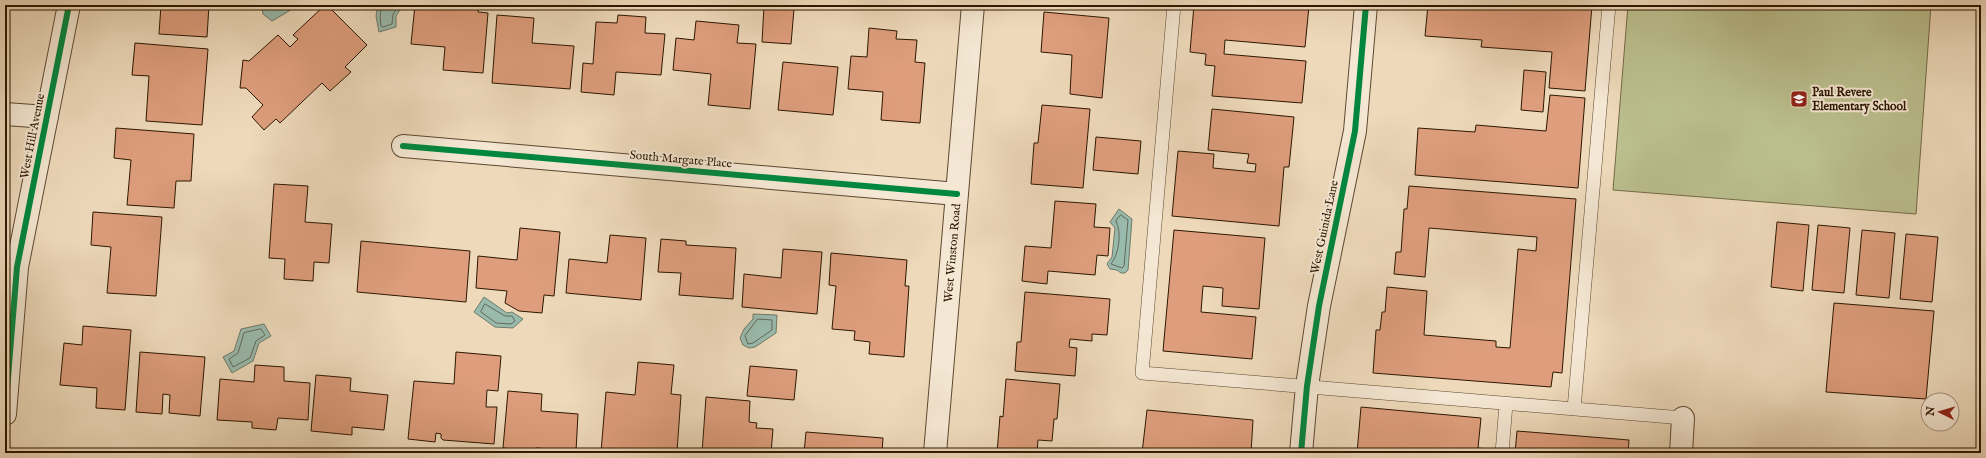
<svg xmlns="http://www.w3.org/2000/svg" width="1986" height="458" font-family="'IM FELL English',serif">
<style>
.green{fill:#bbbf8e;stroke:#746a47}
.water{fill:#99bbae;stroke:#6e7968}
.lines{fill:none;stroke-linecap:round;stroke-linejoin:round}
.shore{stroke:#636857;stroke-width:1}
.building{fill:#de9e7d;stroke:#2d1600}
.lane-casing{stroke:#5d472f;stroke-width:14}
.street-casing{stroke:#5d472f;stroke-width:24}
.lane{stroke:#f4e7d3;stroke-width:13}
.street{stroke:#f4e7d3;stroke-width:22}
.cycleway-casing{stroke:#f4e7d3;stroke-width:8}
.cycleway{stroke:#00873e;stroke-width:6}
.labels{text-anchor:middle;stroke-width:4;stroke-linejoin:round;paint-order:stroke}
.poi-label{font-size:12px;font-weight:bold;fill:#2d1600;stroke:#f4e7d3;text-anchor:start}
.street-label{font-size:12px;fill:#2d1600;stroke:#f4e7d3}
</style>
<rect width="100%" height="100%" fill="#eedabb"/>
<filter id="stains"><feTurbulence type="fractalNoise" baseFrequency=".005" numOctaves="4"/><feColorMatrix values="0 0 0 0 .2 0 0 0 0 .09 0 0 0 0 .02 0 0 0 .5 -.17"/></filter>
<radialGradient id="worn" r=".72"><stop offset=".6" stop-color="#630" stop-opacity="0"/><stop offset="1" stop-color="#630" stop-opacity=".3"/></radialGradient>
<path class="green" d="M1628,5H1931L1916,214L1613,190Z"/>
<path class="water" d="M264,5H303L302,10L294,8L272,21L263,14L262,7Z
M378,5H403L396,16V27L379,32L376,16Z
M1119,209L1132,219L1128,270L1125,273H1121L1117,270L1110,269L1107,264L1112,257L1115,228L1110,222Z
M484,297L507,313L512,312L523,319L513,328L495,327L474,312Z
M753,314L777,315L776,333L755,347L749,348L743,345L740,338L744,329L753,319Z
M264,324L271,336L259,343L253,361L232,373L223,357L234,351L241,329Z"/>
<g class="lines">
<path class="shore" d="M382,5L380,16L381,26L383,27L392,24L393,14L400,5
M1121,215L1128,220L1124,266L1122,268L1111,264C1119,254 1122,233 1116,221Z
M485,304L505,316H512L515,321L511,324L496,323L481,312Z
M758,319L772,320V330L753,343L748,344L745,336Z
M261,329L265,335L256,341L250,358L233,367L229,359L238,353L244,333Z"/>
</g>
<path class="building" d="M161,5H209L207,37L159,34Z
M325,5H327L367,45L345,67L351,72L330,91L322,83L280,123L276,119L264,130L252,117L263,105L246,88H240L243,60L249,61L278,35L290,47L298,39L293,35Z
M415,5H479L478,12L488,13L483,73L443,70L445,47L411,44Z
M1194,5L1309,6L1305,47L1225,40L1224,54L1306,61L1302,103L1212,96L1215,66L1205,65L1206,54L1190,52Z
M1428,5H1592L1585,91L1549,88L1552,52L1481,47L1482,40L1425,36Z
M764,6L794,9L791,44L762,42Z
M1044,12L1109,18L1102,98L1070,94L1072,55L1041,52Z
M497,15L534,18L532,43L574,46L570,89L492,83Z
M618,15L646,17L645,33L665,34L661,75L616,72L614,95L581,92L583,63L593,64L596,22L617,23Z
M696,21L739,25L737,43L756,44L750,109L708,105L711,74L673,70L676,38L694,40Z
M869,28L897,31L896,39L917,40L915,62L925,63L920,123L881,120L883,92L848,89L851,56L867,57Z
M135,43L208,49L202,125L146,121L149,76L132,75Z
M783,62L838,67L833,115L778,110Z
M1524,70L1546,72L1543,112L1521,110Z
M1550,95L1585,98L1578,188L1415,175L1418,128L1475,132L1476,125L1546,131Z
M1042,105L1090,109L1083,188L1031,184L1034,143H1038Z
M1212,109L1294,117L1289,167H1284L1279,226L1172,216L1178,151L1214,154L1213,168L1255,172L1256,164L1247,163L1249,154L1208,150Z
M116,128L194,134L191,181H176L174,208L127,205L131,160L114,158Z
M1096,137L1141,141L1138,174L1093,170Z
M274,184L308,186L305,222L332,224L329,263L314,262L313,281L284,279L285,259L269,258Z
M1409,186L1576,199L1562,373L1553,372L1551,387L1373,373L1376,330H1380L1382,312H1385L1387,287L1427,291L1424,335L1496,341V347L1510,348L1518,249L1536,251L1537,237L1429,228L1425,277L1394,274L1396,252H1401L1404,209H1407Z
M1055,201L1096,204L1094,227L1110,228L1108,256L1097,255L1095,275L1048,271L1047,284L1022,281L1025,246L1051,248Z
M93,212L162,217L156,296L107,293L111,247L91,245Z
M1777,222L1809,225L1803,291L1771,287Z
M1818,225L1850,228L1844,293L1812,290Z
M520,228L560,232L554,296L544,295L542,313L519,311L505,303L507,291L476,288L478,256L517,260Z
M1174,230L1265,238L1259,309L1222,306L1223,288L1203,286L1201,312L1256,317L1252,359L1163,351Z
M1862,230L1895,233L1889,298L1856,295Z
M1906,234L1938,237L1932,302L1900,299Z
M610,235L646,238L641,300L566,293L569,259L607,263Z
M661,239L686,241V245L736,248L733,299L679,295L681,273L658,272Z
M361,241L470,251L466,302L357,292Z
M783,249L822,252L817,314L742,307L744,274L781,278Z
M831,253L907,260L905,286H909L904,357L869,354L870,342L854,340L855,331L832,329L836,286L829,285Z
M1025,292L1110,299L1107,335L1092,334V341L1070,339L1069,347L1077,348L1075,376L1015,371L1017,342H1021Z
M1834,303L1934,311L1926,399L1826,392Z
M83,326L131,330L125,410L96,408L97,388L60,385L64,343L82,345Z
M140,352L205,357L200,416L169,413L170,395L163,394L162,414L136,412Z
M456,352L501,356L498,391L487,390L486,407H497L494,444L443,440L441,438V434L436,433L435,442L408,439L414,381L454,384Z
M638,362L674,365L671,394L681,395L677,452H601L606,392L635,395Z
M255,365L284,367V381L310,383L308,420L278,418L276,430L252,428V422L217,420L220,379L254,382Z
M750,366L797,370L794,400L747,396Z
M316,375L351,378L350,391L388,395L384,430L352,427V435L311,431Z
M1006,379L1060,384L1057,419H1054L1052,441L1038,440L1037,453H997L1000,416L1003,417Z
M508,391L542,394L541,411L578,414L576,451L536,448V451L503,448Z
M706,397L750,401L749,422L757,423L756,428L773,429L771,453H702Z
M1361,407L1481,418L1478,448L1488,449V453H1357Z
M1147,410L1253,420L1251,453H1142Z
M1517,431L1629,440L1628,453H1515Z
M806,432L883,438L882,453H804Z"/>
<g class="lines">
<g class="lane-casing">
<path id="lane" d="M1174,5L1142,373L1683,418
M1574,409L1609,5
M1502,453L1506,404"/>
</g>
<g class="street-casing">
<path id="street" d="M5,114L47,117
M403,146L957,194
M5,414L17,267L69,5
M935,453L973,5
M1301,453L1307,386L1319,306L1355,131L1366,5
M1681,453L1683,418"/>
</g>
<use href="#lane" class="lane"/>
<use href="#street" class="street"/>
<g class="cycleway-casing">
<path id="cycleway" d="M403,146L957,194
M5,414L17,267L69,5
M1301,453L1307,386L1319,306L1355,131L1366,5"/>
</g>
<use href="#cycleway" class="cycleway"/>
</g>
<defs>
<g id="school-square" transform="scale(0.9)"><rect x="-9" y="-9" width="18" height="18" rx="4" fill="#8f2418" stroke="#f4e7d3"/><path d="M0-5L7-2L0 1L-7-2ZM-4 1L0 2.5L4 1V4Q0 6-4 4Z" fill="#fff"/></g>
</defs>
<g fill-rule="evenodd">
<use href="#school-square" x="1799" y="99"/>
</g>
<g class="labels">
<g class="poi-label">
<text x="1812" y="96">Paul Revere<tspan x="1812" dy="14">Elementary School</tspan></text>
</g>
<g class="street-label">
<text transform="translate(32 136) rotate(-79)" y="4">West Hill Avenue</text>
<text transform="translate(681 159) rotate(5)" y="4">South Margate Place</text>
<text transform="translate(1324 227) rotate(-78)" y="4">West Guinida Lane</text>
<text transform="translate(952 253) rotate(-85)" y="4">West Winston Road</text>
</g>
</g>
<rect width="1986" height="458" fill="none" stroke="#eedabb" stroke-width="20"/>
<rect x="6" y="6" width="1974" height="446" fill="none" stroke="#2d1600" stroke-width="2"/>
<rect x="10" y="10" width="1966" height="438" fill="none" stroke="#2d1600"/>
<g transform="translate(1940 412) rotate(275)"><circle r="19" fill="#f4e7d3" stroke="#a4937f"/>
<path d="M0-3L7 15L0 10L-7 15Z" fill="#8f2418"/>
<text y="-6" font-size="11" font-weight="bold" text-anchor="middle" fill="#2d1600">N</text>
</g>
<rect width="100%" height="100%" filter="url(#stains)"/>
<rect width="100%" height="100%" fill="url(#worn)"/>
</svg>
